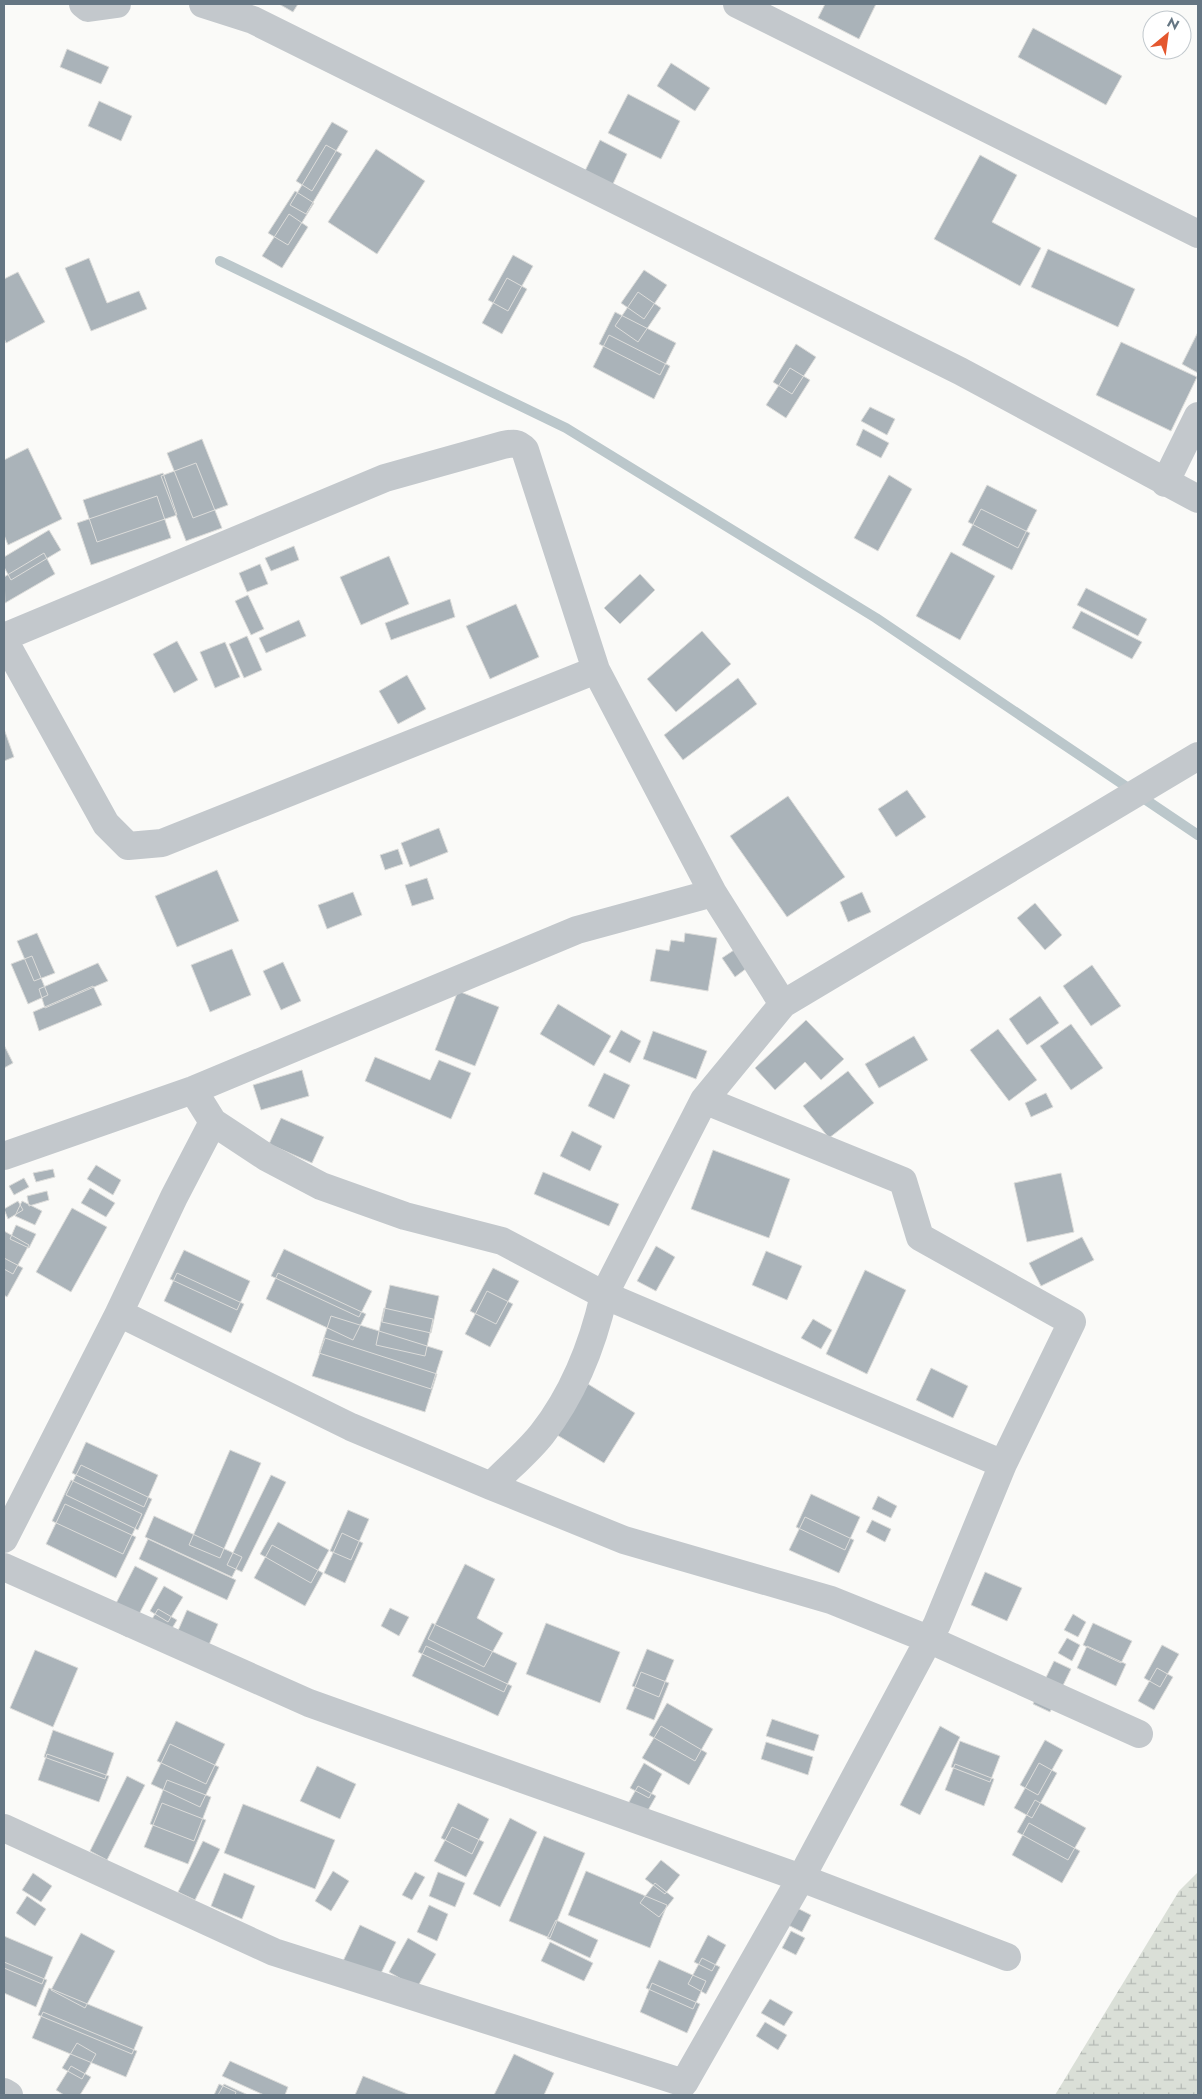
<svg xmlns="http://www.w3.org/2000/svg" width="1202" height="2099" font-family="Jost,sans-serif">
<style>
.wetland{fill:url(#wetland-marsh)}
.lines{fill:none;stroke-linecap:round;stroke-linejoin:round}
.stream{stroke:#bbc7cb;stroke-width:10}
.building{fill:#aab3b9;stroke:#dcdcda}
.minor{stroke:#c3c8cc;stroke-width:28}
</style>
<defs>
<pattern id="wetland-marsh" width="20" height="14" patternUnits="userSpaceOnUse" patternTransform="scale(1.25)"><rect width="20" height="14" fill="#dadfd7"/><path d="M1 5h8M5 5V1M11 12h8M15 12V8" fill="none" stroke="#b4b9b4"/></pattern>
</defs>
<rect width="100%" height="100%" fill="#fafaf8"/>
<path class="wetland" d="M1198,1872V2095H1055L1179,1891Z"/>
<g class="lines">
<path class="stream" d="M220,261L566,428L876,618L1198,835"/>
</g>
<path class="building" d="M279,4H298L293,12Z
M825,4H876L859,39L818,18Z
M1033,28L1122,76L1106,105L1018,57Z
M67,49L109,67L101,84L60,67Z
M671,63L710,88L695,111L657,86Z
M628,94L680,121L661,159L608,133Z
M99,101L132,116L121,141L88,126Z
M332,122L348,131L312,191L296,181Z
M600,140L627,154L612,186L584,173Z
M326,145L342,154L306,214L290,205Z
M376,149L425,181L377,254L328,222Z
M980,155L1017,175L992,222L1041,248L1020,286L934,239Z
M295,191L314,203L288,245L268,233Z
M289,214L308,227L282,268L262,256Z
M1048,249L1135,289L1118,327L1031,287Z
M513,255L533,266L508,311L488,300Z
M89,258L107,303L139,291L147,309L91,331L65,268Z
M644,270L667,285L644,319L621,303Z
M18,272L45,322L6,343L4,338V279Z
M507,278L527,289L502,334L482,323Z
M638,292L661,308L638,342L615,326Z
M615,312L676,343L660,375L599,344Z
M1198,332V373L1182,364Z
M609,335L670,366L654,399L593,367Z
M1121,342L1197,377L1171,431L1096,395Z
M796,344L816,357L792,394L773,382Z
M790,368L810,380L786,418L766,405Z
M870,407L895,419L887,435L861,421Z
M863,429L889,443L881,458L856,445Z
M202,439L228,505L193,518L167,453Z
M28,448L62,519L8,545L4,535V460Z
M196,463L222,528L186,541L161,476Z
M163,473L177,515L97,542L83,500Z
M889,475L912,489L878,551L854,538Z
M987,485L1037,510L1018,548L968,522Z
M157,496L171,538L91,565L77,523Z
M981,509L1030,533L1012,570L962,545Z
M49,530L61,550L11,580L4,567V557Z
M294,546L299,560L271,571L265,558Z
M951,552L995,576L960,640L916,616Z
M44,553L55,574L5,603L4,577Z
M389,556L409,604L361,625L340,577Z
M260,564L268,584L247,592L239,573Z
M640,574L655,590L620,624L604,608Z
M1086,588L1147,619L1138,636L1077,605Z
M248,595L264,629L251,635L235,601Z
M450,599L455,617L391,640L385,623Z
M516,604L539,657L490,679L466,626Z
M1081,611L1142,642L1132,659L1072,628Z
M299,620L306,636L266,653L259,638Z
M702,631L731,664L676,712L647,679Z
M247,636L262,670L244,678L229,644Z
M177,641L198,680L174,693L153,654Z
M225,642L240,677L215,688L200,652Z
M407,675L426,709L398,724L379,691Z
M738,678L757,704L683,760L664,735Z
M4,729L14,757L4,761Z
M907,790L926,817L896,837L878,809Z
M788,796L845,877L787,917L730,836Z
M439,828L448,852L410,867L401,843Z
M398,849L403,864L385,870L380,855Z
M217,870L239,921L177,947L155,896Z
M427,878L434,899L412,906L405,885Z
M353,892L362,915L327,929L318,905Z
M862,892L871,912L848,922L840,902Z
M1035,903L1062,935L1045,950L1017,918Z
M37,933L55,973L34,981L17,941Z
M685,933L717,938L708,991L650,981L656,949L669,951L671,940L684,942Z
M232,949L251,995L210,1012L191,965Z
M734,950L747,968L735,977L722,958Z
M32,956L48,995L28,1004L11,964Z
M283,962L301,1001L281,1010L263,971Z
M98,963L108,981L45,1008L39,989Z
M1092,965L1121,1006L1091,1026L1063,986Z
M93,986L102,1005L39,1031L33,1012Z
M458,991L499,1007L475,1066L435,1050Z
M1040,996L1059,1023L1027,1045L1009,1019Z
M558,1004L611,1036L594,1066L540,1034Z
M806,1020L844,1059L821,1080L805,1062L775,1090L755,1068Z
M1071,1024L1103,1068L1071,1090L1040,1046Z
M998,1029L1037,1080L1009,1101L970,1050Z
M621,1030L641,1041L630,1063L609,1052Z
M653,1031L707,1051L696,1079L643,1059Z
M914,1036L928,1060L879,1088L865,1064Z
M4,1045L13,1063L4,1068Z
M375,1057L430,1080L439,1060L471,1073L451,1119L365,1081Z
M302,1070L309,1096L261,1110L253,1085Z
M848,1071L874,1103L829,1138L803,1106Z
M604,1073L630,1085L614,1119L588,1106Z
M1046,1093L1053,1107L1031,1117L1025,1103Z
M281,1118L324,1137L312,1163L269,1144Z
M572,1131L602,1146L590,1171L560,1156Z
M713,1150L790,1179L769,1238L691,1209Z
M96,1165L121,1180L113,1195L87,1179Z
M53,1169L55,1177L36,1182L33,1173Z
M543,1172L619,1204L609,1226L534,1194Z
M1061,1173L1074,1232L1027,1242L1014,1183Z
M24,1178L29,1187L14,1195L9,1186Z
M90,1188L115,1203L106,1217L81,1203Z
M47,1191L49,1200L29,1206L27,1196Z
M18,1201L23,1210L8,1219L4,1209Z
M22,1201L42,1211L35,1225L15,1216Z
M72,1208L107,1227L71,1292L36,1272Z
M16,1225L36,1234L29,1248L10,1239Z
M4,1231L29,1245L13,1274L4,1269Z
M1082,1237L1094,1260L1041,1286L1029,1263Z
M656,1246L675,1257L656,1291L637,1281Z
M284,1249L372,1291L359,1317L271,1276Z
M184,1250L250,1281L237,1310L170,1279Z
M766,1251L802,1266L787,1300L752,1285Z
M4,1258L23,1268L7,1297L4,1295Z
M493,1268L519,1281L496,1324L470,1311Z
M865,1270L906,1290L867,1374L826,1354Z
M177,1273L244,1304L231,1333L164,1301Z
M278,1273L366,1314L353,1340L266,1299Z
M390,1285L439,1296L431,1333L382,1322Z
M487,1291L513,1304L490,1347L465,1334Z
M384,1308L433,1319L425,1356L376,1345Z
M331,1316L443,1351L431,1389L319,1353Z
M813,1319L832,1330L821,1349L801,1338Z
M325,1338L437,1374L425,1412L312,1376Z
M931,1368L968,1386L953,1418L916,1400Z
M588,1384L635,1413L604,1463L557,1435Z
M86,1442L158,1475L144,1507L72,1473Z
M230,1450L261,1463L220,1558L189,1545Z
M81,1465L152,1499L138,1530L66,1495Z
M271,1475L286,1482L242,1572L227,1565Z
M71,1480L142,1514L123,1554L52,1521Z
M811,1494L860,1517L845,1550L796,1527Z
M878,1496L897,1506L891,1518L872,1509Z
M65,1504L136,1537L116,1578L46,1544Z
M348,1510L369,1519L351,1560L330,1551Z
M154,1516L242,1557L232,1577L145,1537Z
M805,1517L854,1540L839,1573L789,1550Z
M872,1520L891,1529L885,1542L866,1532Z
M278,1522L329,1550L311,1583L260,1554Z
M342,1533L363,1543L345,1583L324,1573Z
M148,1539L236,1580L227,1600L139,1559Z
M272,1545L323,1573L305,1606L254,1578Z
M465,1564L495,1579L477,1618L503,1633L484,1667L428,1639Z
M135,1566L158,1578L127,1637L105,1625Z
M985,1572L1022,1588L1007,1621L971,1605Z
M164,1586L183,1597L168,1622L150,1611Z
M390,1608L409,1617L399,1636L381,1626Z
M158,1609L177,1620L162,1645L143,1634Z
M187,1610L218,1624L208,1647L177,1633Z
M1073,1614L1086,1622L1078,1637L1064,1630Z
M432,1623L517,1663L504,1692L418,1652Z
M546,1623L620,1652L600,1703L526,1674Z
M1093,1623L1132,1641L1121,1663L1083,1645Z
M1067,1638L1080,1645L1072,1661L1058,1653Z
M1162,1645L1179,1654L1160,1687L1144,1678Z
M426,1646L512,1686L498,1716L412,1676Z
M1087,1646L1126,1664L1116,1686L1077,1668Z
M647,1649L674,1660L659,1697L632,1686Z
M35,1650L78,1668L53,1727L10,1708Z
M1054,1661L1071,1669L1050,1712L1033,1704Z
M1157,1668L1173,1677L1154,1710L1138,1701Z
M641,1672L669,1683L654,1720L626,1709Z
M667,1703L713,1729L695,1761L649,1735Z
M772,1719L819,1735L814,1751L766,1736Z
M176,1721L225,1744L206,1784L157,1761Z
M661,1726L707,1753L689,1785L642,1758Z
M940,1726L960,1737L920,1815L900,1805Z
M53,1730L114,1753L105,1779L44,1757Z
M1045,1740L1063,1750L1038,1795L1020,1785Z
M960,1741L1000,1756L990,1782L951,1767Z
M766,1742L813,1757L808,1775L761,1759Z
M170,1744L219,1767L200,1807L151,1784Z
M47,1754L109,1776L99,1802L38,1780Z
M644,1763L662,1774L649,1798L630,1788Z
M1039,1763L1057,1773L1032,1818L1014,1808Z
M955,1764L994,1779L984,1806L945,1790Z
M317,1766L356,1784L340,1819L300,1801Z
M127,1776L145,1785L107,1860L90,1851Z
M167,1780L211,1797L194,1841L150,1824Z
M638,1786L656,1796L642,1821L624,1811Z
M1035,1800L1086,1828L1068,1860L1017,1832Z
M162,1803L206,1820L188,1864L144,1847Z
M458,1803L489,1819L472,1854L441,1838Z
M243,1804L335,1840L315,1889L224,1853Z
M510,1818L537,1832L500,1907L473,1894Z
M1029,1823L1080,1851L1062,1883L1012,1855Z
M452,1827L484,1842L466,1877L434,1861Z
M544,1836L585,1853L550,1938L509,1921Z
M203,1841L220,1849L195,1900L178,1892Z
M661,1860L680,1875L665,1894L645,1879Z
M333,1871L349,1881L331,1911L315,1901Z
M586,1871L667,1905L650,1948L568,1915Z
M415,1872L425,1877L412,1900L402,1895Z
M438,1872L465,1883L455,1907L429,1896Z
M33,1873L52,1886L41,1902L22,1890Z
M224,1873L255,1886L242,1919L211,1906Z
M655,1883L674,1898L659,1917L640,1903Z
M27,1896L46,1909L35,1926L16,1913Z
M429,1905L448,1914L437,1941L417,1932Z
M797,1908L811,1915L802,1932L788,1925Z
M556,1920L598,1940L590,1958L547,1938Z
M360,1925L396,1942L373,1990L337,1974Z
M791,1931L805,1938L796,1955L782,1948Z
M81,1933L115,1951L85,2008L51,1990Z
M708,1935L726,1945L712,1971L694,1962Z
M4,1936L53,1957L42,1984L4,1968Z
M408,1938L436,1954L417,1988L389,1972Z
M550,1942L593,1963L584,1981L541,1961Z
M702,1958L720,1967L706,1994L688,1984Z
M659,1960L706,1981L693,2009L646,1988Z
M4,1962L47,1980L36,2007L4,1993Z
M652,1983L700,2004L687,2033L640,2012Z
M49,1988L143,2027L132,2054L38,2015Z
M770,1999L793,2012L784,2026L761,2013Z
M43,2012L137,2051L126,2077L32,2038Z
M765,2022L787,2035L778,2050L756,2036Z
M77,2043L96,2054L82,2079L62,2068Z
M514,2054L554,2073L544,2095H494Z
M230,2061L288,2087L285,2095H264L222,2076Z
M71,2066L91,2077L80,2095H64L56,2090Z
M363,2076L410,2095H355Z
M219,2084L236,2092L235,2095H214Z
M224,2084L248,2095H218Z"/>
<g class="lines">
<path class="minor" d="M83,4L88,8L117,4
M203,4L253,20L960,371L1198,499
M737,4L1198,234
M1165,483L1198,416
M4,637L385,478L503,445C513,443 518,442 525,450L596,670L713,893L783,1004
M4,640L106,824L128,846L162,843L596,670
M193,1090L213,1122L266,1157L321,1186L405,1216L502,1241L604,1295L1003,1464
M4,1156L193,1090L577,930L713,893
M119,1313L351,1427L491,1486L624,1540L831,1600L928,1639L1139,1734
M491,1486C507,1469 527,1453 542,1434C573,1394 593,1344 604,1295L704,1100L783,1004L1198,756
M4,1539L119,1313L174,1197L213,1122
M4,1567L309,1703L801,1878L1007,1957
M4,1828L274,1952L684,2083L801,1878L937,1624L1003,1464L1072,1322L920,1237L903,1181L704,1100
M4,2092L9,2095"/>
</g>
<rect width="1202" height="2099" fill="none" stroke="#657683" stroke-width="10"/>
<g transform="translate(1167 35) rotate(29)"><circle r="24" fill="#ffffff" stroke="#c1c8cd"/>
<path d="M0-4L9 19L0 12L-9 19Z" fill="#e4572e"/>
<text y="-8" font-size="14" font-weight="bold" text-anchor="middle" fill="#657683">N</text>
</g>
</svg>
